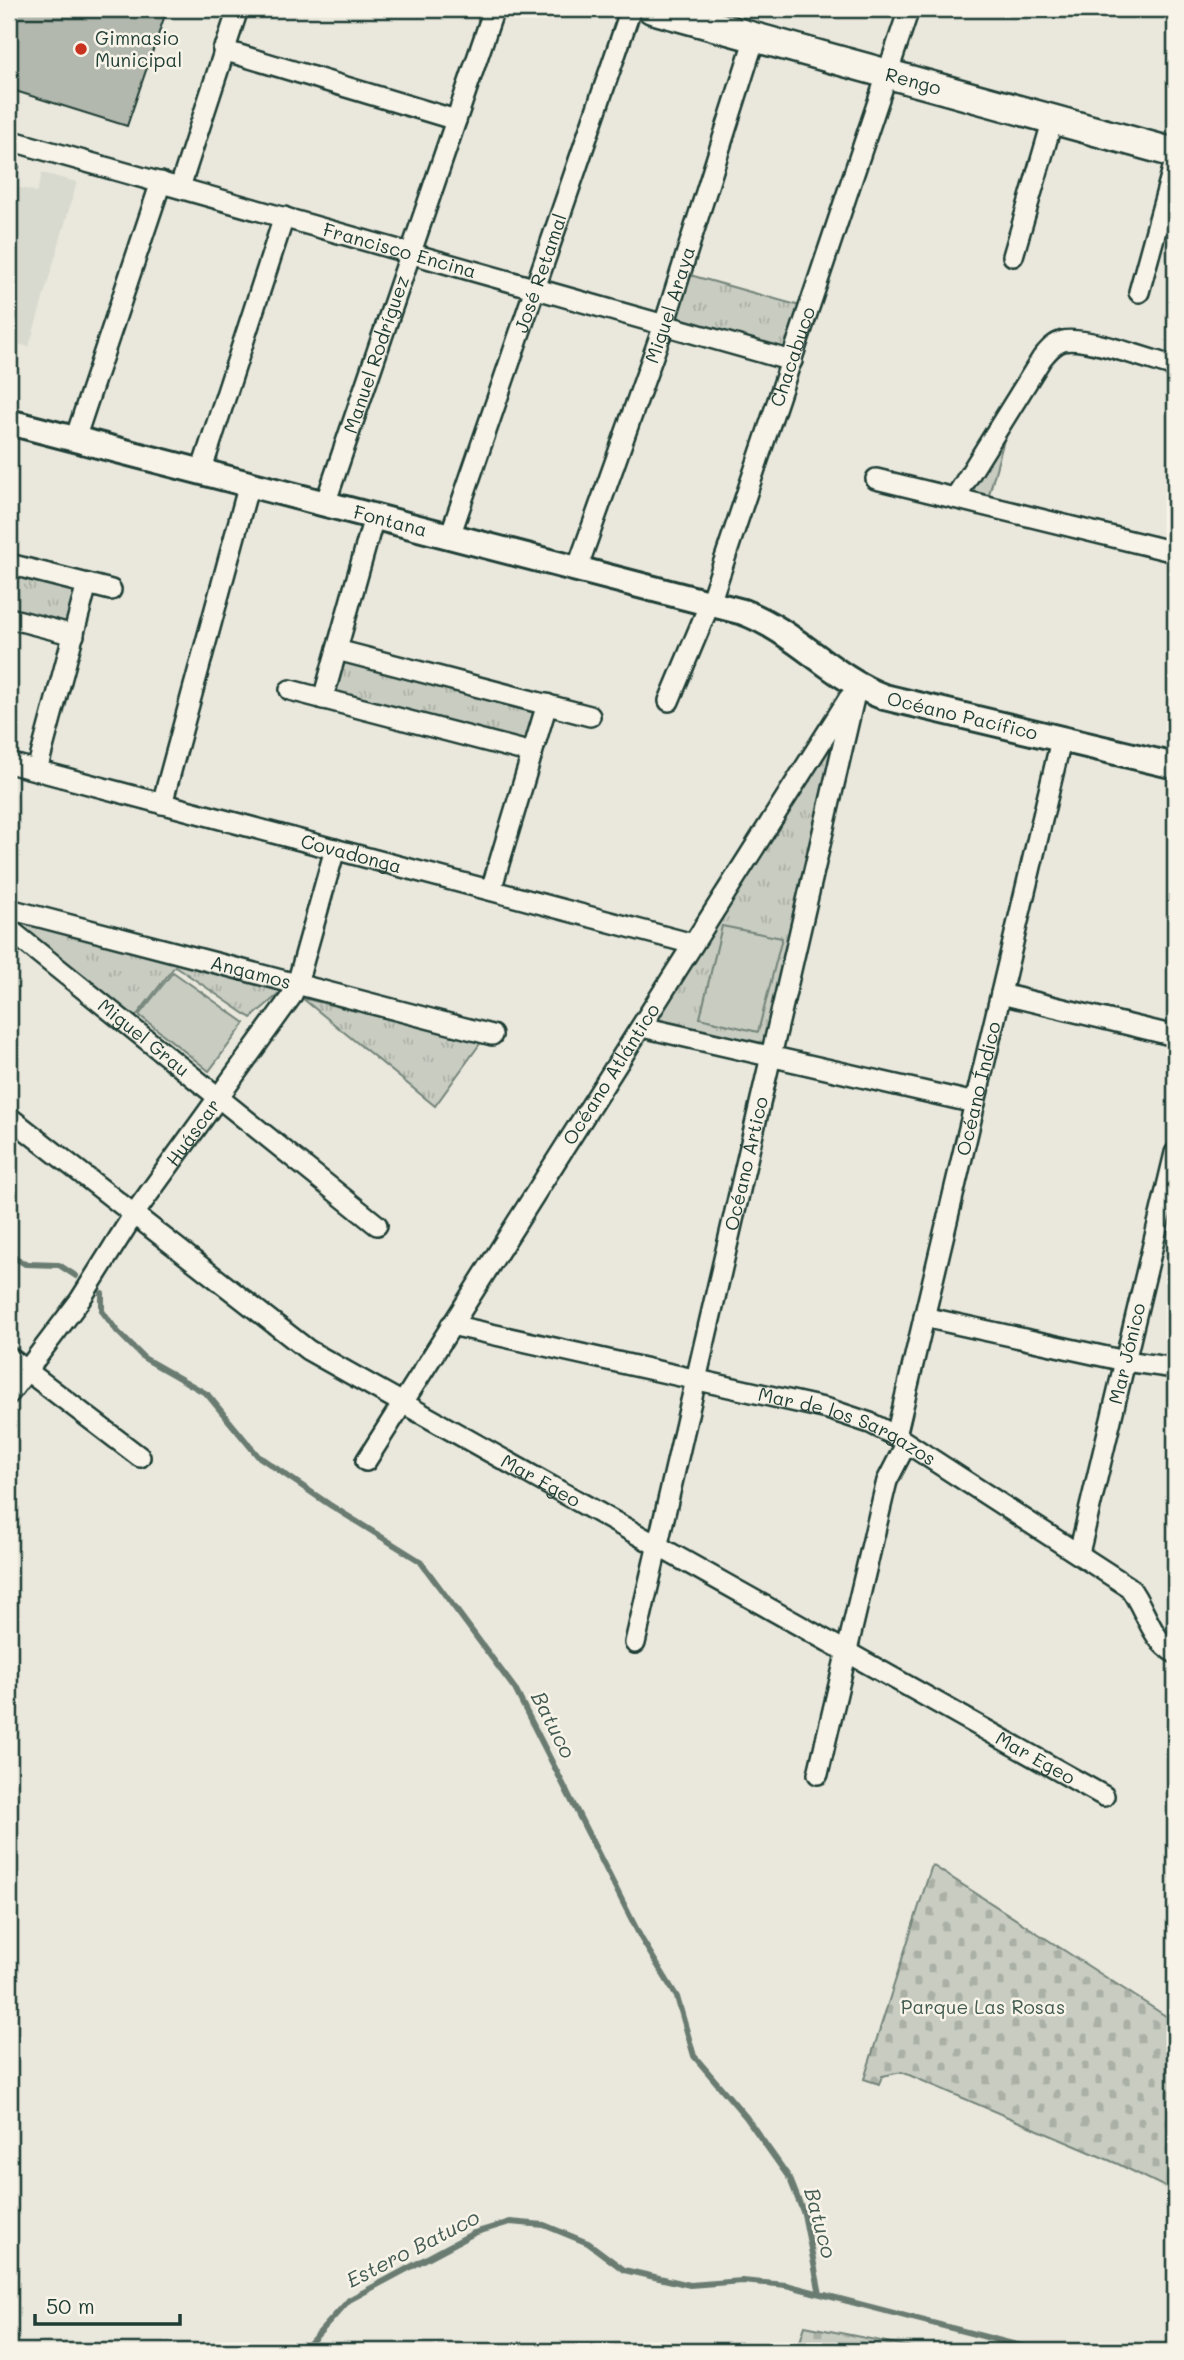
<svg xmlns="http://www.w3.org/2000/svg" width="1184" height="2360" font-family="Mali,sans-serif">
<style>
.built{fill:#d9dacf}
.grass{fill:url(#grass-tufts);stroke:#74847a;stroke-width:2}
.cemetery{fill:url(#cemetery-stones);stroke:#74847a;stroke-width:2}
.pitch{fill:#c8ccc1;stroke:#74847a;stroke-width:2}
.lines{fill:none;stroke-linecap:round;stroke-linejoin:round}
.stream{stroke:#6a7c72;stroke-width:6}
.building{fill:#b2b8ae;stroke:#1f3d34;stroke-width:2}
.minor-casing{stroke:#1f3d34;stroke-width:24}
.tertiary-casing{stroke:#1f3d34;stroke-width:30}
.secondary-casing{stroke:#1f3d34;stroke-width:33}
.minor{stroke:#f7f3e8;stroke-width:19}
.tertiary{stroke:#f7f3e8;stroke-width:24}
.secondary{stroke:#f7f3e8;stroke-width:28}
.poi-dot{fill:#c8321e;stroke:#f7f3e8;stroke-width:2.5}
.labels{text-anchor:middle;stroke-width:5;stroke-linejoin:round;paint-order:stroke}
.poi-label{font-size:19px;fill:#1f3d34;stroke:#f7f3e8;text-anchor:start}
.street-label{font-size:19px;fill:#1f3d34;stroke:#f7f3e8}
.park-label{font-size:19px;fill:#415a50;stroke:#f7f3e8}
.water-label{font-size:21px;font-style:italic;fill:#445c53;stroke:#f7f3e8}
</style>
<defs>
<pattern id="grass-tufts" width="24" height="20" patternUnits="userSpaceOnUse" patternTransform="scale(1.75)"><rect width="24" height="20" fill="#c8ccc1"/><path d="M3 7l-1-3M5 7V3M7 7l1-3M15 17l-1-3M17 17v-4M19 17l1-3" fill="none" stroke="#abb0a6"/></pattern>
<pattern id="cemetery-stones" width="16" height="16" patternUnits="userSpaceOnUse" patternTransform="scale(1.75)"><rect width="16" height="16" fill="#c8ccc1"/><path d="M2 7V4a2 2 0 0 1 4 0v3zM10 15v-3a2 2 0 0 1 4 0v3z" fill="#abb0a6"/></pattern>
</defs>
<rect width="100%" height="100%" fill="#eae8dd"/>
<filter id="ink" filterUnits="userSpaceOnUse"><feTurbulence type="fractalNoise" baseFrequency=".0143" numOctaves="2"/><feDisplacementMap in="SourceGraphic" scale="14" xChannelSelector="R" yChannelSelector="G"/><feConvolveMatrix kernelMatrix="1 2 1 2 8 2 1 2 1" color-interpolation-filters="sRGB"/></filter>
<g filter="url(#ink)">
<path class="built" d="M42,173L77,182L29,347L11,342L9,348V203L14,186L37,192Z"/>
<path class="grass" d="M690,275L800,306L785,351L674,317Z
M1005,436L987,502L960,496Z
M9,571L80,589L68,626L9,611Z
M341,659L537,708L525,744L331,691Z
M844,713L767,1049L654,1020Z
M9,913L287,987L251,1018L175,966L133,1020L9,922Z
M302,998L482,1041L435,1106Z"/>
<path class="cemetery" d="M932,1865L1175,2022V2192L1118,2164L902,2072L882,2076L879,2084L864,2079Z
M805,2326L931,2351H797Z"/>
<path class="pitch" d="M722,926L782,938L758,1032L700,1018Z
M173,972L245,1023L209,1071L139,1015Z"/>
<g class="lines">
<path class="stream" d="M9,1254L25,1264L59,1265L76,1276
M102,1293V1311L117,1331L144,1358L207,1394L258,1456L330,1505L420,1561L515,1689L641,1938L677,1997L694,2056L746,2117L790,2179L804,2214L820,2294
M303,2351L349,2300L474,2233L510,2222L544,2225L588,2243L624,2270L690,2285L742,2281L786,2285L1040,2351"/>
</g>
<path class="building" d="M9,9H167L127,126L9,89Z
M9,164L19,167L11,194H9Z"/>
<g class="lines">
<g class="minor-casing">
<g id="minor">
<path d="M223,50L456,120"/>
<path id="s1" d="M9,140L792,361"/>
<path d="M180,187L238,9"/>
<path d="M1013,256L1053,119"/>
<path d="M1139,292L1175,161"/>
<path d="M75,439L161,182"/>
<path d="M201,472L284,217"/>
<path d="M876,479L1175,552"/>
<path d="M955,498L1042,358C1048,351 1053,344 1063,341C1085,336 1151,360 1175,367"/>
<path id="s2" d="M325,504L494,9"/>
<path id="s3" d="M450,536L631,9"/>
<path d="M9,564L111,590"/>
<path id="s4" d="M577,569L664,325L755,37"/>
<path d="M9,618L74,635"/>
<path d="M337,650L590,716"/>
<path d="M290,690L532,753"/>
<path d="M323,699L374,517"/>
<path id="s5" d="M669,701L710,603L909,9"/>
<path id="s6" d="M9,763L693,944"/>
<path d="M37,770L87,584"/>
<path d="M162,804L249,484"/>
<path d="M491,890L547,704"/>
<path id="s7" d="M9,909L492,1035"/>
<path id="s8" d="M9,929L377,1225"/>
<path d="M1001,994L1175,1036"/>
<path d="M642,1027L975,1103"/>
<path id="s9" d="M9,1117L308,1350L1104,1796"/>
<path d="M924,1317L1125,1361L1175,1368"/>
<path id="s10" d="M451,1325L828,1409L870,1423L896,1436L1129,1587C1145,1607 1151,1641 1175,1653"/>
<path d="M9,1357L140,1457"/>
<path id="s11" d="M9,1394L80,1300L134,1214L291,997L297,984L335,849"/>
<path id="s12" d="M896,1436L1061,740"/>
<path id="s13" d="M366,1461L849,698"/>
<path id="s14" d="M1079,1553L1175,1153"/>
<path id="s15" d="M635,1643L857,685"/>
<path d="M818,1774L884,1493L887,1481L906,1444"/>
</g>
</g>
<g class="tertiary-casing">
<g id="tertiary">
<path id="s16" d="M9,422L743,612C795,631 832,678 884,697L1175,766"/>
</g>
</g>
<g class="secondary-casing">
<g id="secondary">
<path id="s17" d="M652,9L1175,153"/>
</g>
</g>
<use href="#minor" class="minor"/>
<use href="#tertiary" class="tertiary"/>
<use href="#secondary" class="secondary"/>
</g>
</g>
<circle class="poi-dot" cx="81" cy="49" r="7"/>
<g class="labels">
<g class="poi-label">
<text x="95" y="45">Gimnasio<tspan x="95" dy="22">Municipal</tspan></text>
</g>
<g class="street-label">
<text dy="7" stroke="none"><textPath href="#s17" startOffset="271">Rengo</textPath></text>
<text dy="7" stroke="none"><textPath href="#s1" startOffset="406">Francisco Encina</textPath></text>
<text dy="7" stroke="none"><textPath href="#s3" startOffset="278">José Retamal</textPath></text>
<text dy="7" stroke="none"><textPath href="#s4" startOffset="280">Miguel Araya</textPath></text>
<text dy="7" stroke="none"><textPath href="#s2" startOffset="158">Manuel Rodríguez</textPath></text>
<text dy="7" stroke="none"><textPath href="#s5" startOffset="366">Chacabuco</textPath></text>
<text dy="7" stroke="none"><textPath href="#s16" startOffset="394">Fontana</textPath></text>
<text dy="7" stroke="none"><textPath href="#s16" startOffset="1004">Océano Pacífico</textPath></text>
<text dy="7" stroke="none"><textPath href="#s6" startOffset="354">Covadonga</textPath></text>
<text dy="7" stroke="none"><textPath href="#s7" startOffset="250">Angamos</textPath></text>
<text dy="7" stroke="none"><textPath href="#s8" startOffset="173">Miguel Grau</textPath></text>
<text dy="7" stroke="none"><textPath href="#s13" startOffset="458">Océano Atlántico</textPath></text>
<text dy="7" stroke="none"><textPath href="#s12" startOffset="357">Océano Índico</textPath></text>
<text dy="7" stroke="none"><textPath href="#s11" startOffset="320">Huáscar</textPath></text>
<text dy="7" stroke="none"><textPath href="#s15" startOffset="492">Océano Ártico</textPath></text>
<text dy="7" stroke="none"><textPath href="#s14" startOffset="205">Mar Jónico</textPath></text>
<text dy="7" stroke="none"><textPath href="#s10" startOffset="410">Mar de los Sargazos</textPath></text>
<text dy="7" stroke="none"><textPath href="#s9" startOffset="646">Mar Egeo</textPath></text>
<text dy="7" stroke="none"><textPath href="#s9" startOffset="1213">Mar Egeo</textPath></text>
</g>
<g class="park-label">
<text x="983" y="2014">Parque Las Rosas</text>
</g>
<g class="water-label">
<text transform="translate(553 1725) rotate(63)" y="7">Batuco</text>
<text transform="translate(820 2223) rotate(75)" y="7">Batuco</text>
<text transform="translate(413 2249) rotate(-27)" y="7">Estero Batuco</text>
</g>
</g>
<rect width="1184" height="2360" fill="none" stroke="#f7f3e8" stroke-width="35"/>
<rect x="18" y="18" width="1149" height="2325" fill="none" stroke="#1f3d34" stroke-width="2.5" filter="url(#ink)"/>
<path d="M35 2314v10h145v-10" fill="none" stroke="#1f3d34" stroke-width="3.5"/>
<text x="46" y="2314" font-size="21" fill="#1f3d34" stroke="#f7f3e8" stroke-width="5" paint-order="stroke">50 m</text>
</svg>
